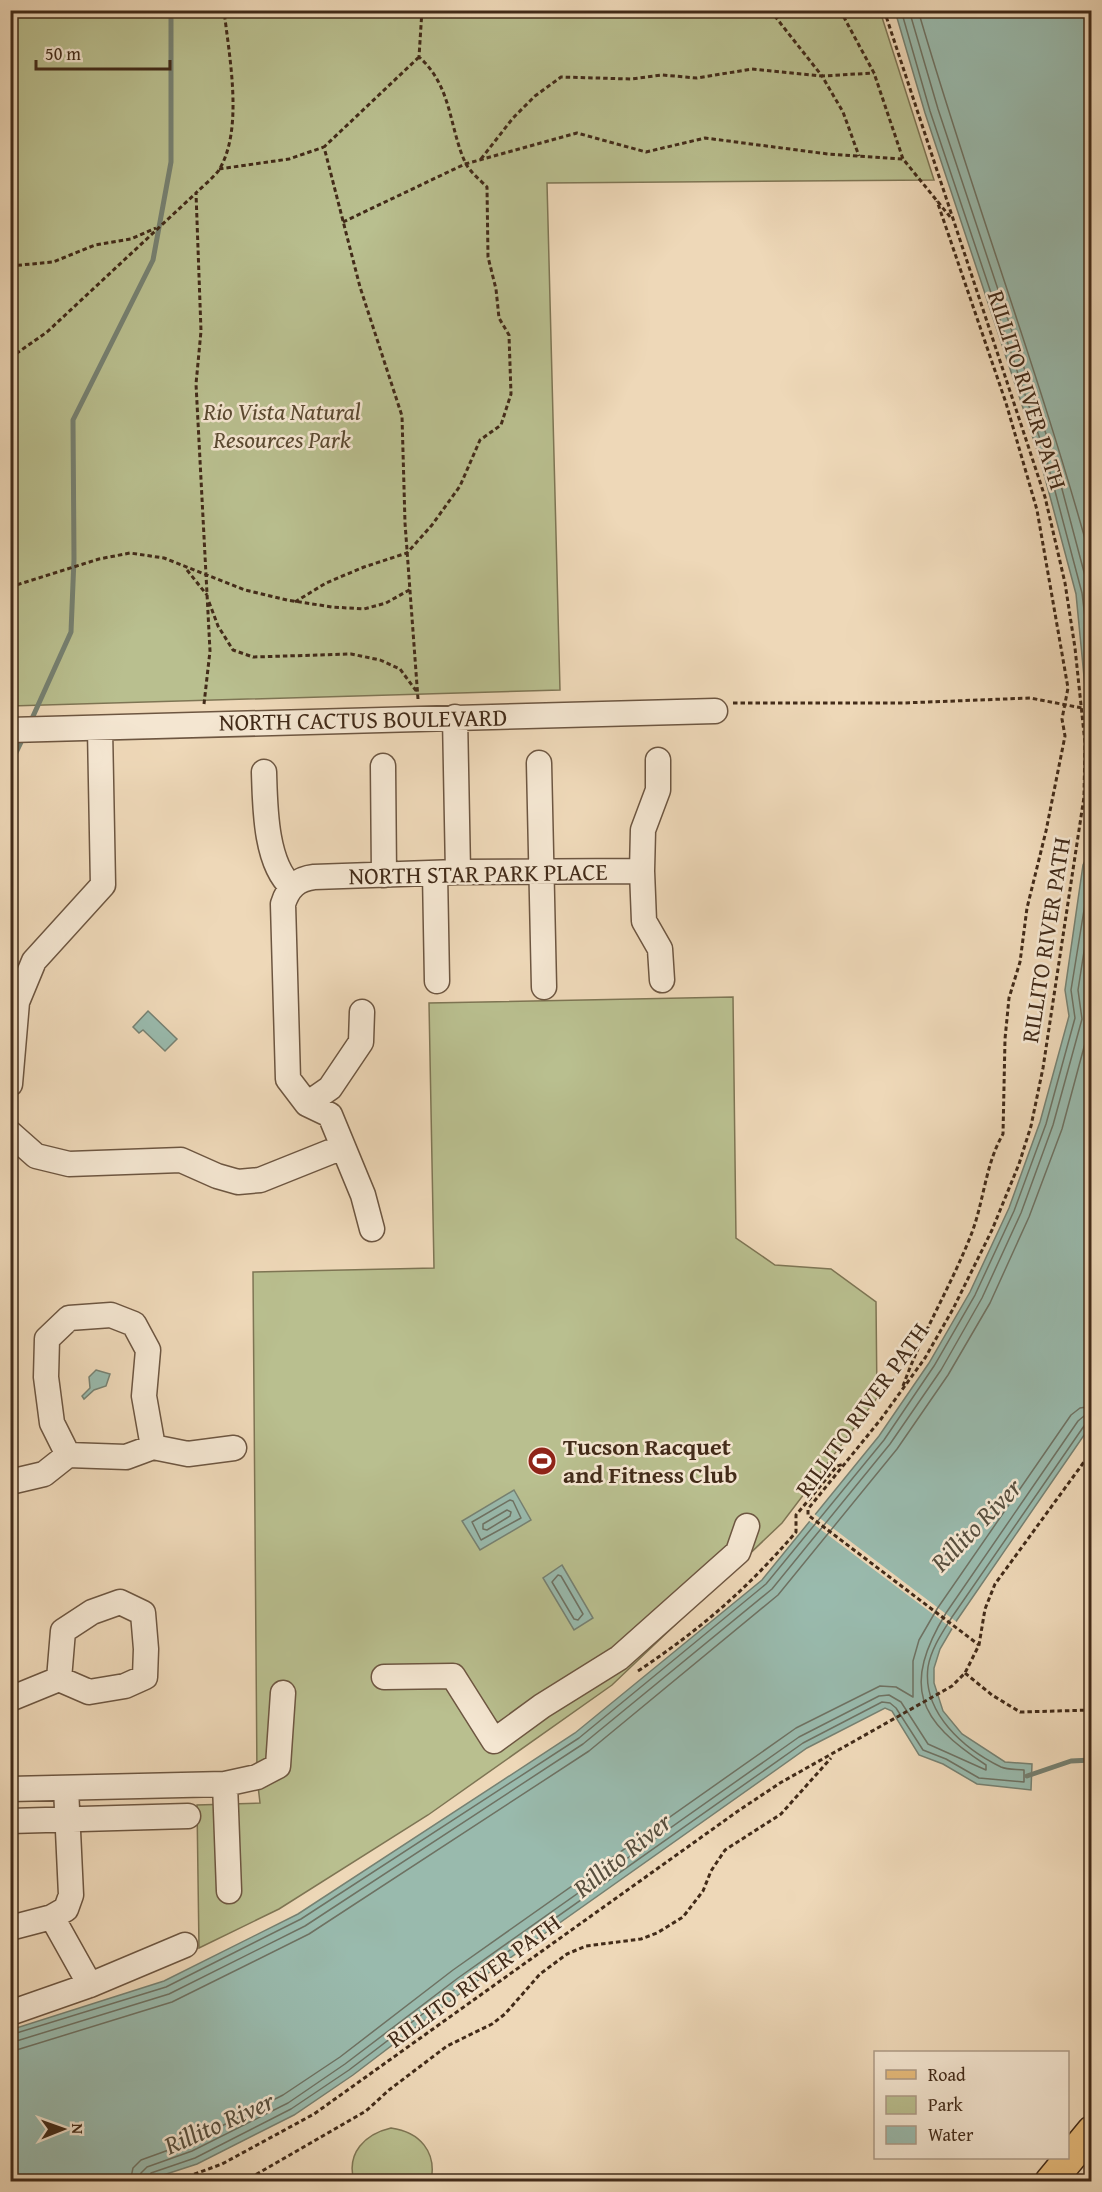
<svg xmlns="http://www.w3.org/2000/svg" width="1102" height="2192" font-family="'Gentium Book Plus',serif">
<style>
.green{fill:#b9bf8f;stroke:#7e7554;stroke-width:1.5}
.water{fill:#99baad;stroke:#768172;stroke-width:1.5}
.pier{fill:#eed8b8}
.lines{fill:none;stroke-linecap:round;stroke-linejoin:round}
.shore{stroke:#6e7263;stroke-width:1.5}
.stream{stroke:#768172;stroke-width:5}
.minor-casing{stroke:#6d5641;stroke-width:27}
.major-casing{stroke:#422b19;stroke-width:33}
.path{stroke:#422b19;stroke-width:3;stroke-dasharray:4.5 3;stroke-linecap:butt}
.minor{stroke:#f4e6d1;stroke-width:24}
.major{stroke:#e7bc7c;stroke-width:30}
.labels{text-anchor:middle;stroke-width:5;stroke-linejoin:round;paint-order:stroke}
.street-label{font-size:24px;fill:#422b19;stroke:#f4e6d1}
.park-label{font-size:24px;font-style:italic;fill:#5a4931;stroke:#f4e6d1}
.poi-label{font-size:24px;font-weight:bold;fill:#422b19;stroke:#f4e6d1;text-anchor:start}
.water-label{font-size:26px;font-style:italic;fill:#584f3e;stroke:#f4e6d1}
</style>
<rect width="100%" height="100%" fill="#eed8b8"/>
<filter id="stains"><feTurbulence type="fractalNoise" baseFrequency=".00333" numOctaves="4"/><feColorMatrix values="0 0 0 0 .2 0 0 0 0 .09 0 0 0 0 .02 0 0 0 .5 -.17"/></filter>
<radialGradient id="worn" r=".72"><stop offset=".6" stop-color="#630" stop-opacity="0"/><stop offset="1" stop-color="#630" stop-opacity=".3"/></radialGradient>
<path class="green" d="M10,11H880L934,180L547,183L560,690L11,706Z
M733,997L736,1238L775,1265L831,1269L876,1302L877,1398L782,1523L612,1685L428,1815L279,1909L199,1948L197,1805L260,1803L257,1777L253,1272L434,1268L429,1003Z
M391,2128C420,2132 437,2152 431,2181H354C346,2153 365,2134 391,2128Z"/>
<path class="water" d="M895,11H1086L1091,27V749L1076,594L1040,459L925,113Z
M1091,806V1425L957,1620L940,1649L934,1668V1683L943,1711L962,1734L1005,1762L1032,1764L1031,1790L977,1784L943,1764L919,1755L892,1711L885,1708L807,1748L466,1989L353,2075L294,2115L197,2164L145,2181H11L10,2030L164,1981L298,1914L575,1733L762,1580L879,1436L929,1363L970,1292L1009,1208L1040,1122L1069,1016L1065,990L1083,865L1091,848Z
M148,1011L177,1039L165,1051L143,1030L139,1033L133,1027Z
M96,1370L110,1374L106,1386L94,1390L84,1399L82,1396L90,1388L89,1377Z
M514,1490L531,1520L480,1550L462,1521Z
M562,1565L593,1618L574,1630L543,1578Z"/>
<path class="pier" d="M813,1513L958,1623L954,1630L808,1520Z"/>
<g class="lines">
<path class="shore" d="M901,10L930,111L1046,457L1082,593L1092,676
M909,10L938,109L1053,455L1089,591L1092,609
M918,10C972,196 1041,377 1092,564
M510,1500L513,1501L521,1518L481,1540L472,1522Z
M507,1510L511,1512L510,1516L487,1530L483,1529V1524Z
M558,1575L561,1576L583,1614L578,1620L574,1619L552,1582Z
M10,2035L166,1987L301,1919L579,1738L766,1584L884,1440L934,1366L975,1295L1014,1211L1046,1124L1075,1018L1071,990L1092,861
M10,2043L169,1994L305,1926L583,1744L772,1589L890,1444L941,1370L982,1298L1021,1213L1053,1125L1082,1019L1078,990L1092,900
M10,2052L172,2002L309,1934L589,1751L778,1595L897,1449L948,1375L990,1303L1029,1217L1062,1129L1091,1021L1087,990L1092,962
M130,2182L133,2168L141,2160L188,2143L283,2095L340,2057L453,1970L796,1728L880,1686L896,1687L913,1697V1661L919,1640L937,1609L1071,1415L1080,1408L1092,1406
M139,2182L141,2173L147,2167L192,2151L288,2103L345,2064L458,1978L799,1737L879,1696L889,1695L901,1702L928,1744L986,1770V1765C917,1720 902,1686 946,1613L1078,1421L1084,1416L1092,1415
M147,2182L151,2173L195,2158L291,2109L349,2070L462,1984L803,1743L882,1702L890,1703L896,1708L923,1750L946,1759L979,1778L1024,1782V1770C1017,1769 1008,1770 1001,1767C964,1749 922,1713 928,1667C931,1649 942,1633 952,1617L1084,1426L1092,1423"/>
<path class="stream" d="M30,723L71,632L74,559L73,420L153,260L171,162V10
M10,765L24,736
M1027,1776L1071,1761L1092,1760"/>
<g class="minor-casing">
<path id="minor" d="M455,717L458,872
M10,730L715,711
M658,760V790L643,830L642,871L644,921L660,949L662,980
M539,763L544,987
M383,766L384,875
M264,772C265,805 265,864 292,887
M435,873L437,981
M10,1084L17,1002L34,961L103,885L100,729
M307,1104L330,1088L361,1042L362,1012
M10,1133L36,1156L69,1164L181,1160L217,1176L238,1182L260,1180L330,1152
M372,1229L363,1195L330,1115L307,1104L288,1079L283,904C288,888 297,879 314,877L458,872L642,871
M153,1447L188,1454L234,1448
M10,1482L44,1474L68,1455L126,1457L153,1447L144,1396L148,1350L134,1324L111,1315L69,1318L47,1339L46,1377L52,1423L68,1455
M384,1677L453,1676L494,1741L542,1706L619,1658L738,1552L747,1526
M10,1699L59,1679L89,1692L125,1686L145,1677L146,1649L143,1613L120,1602L92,1612L63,1631L59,1679
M225,1784L229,1891
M10,1789L225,1784L257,1777L278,1766L283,1693
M10,1821L188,1816
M52,1917L90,1985
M10,1928L52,1917L66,1909L71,1895L66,1788
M10,2013L90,1985L185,1945"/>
</g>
<g class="major-casing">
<path id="major" d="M1050,2182L1092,2131"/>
</g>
<path class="path" d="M770,10L822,76L874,73
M840,10L874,73L903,159L951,218
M884,10L1045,497L1065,583L1075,648L1085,743L1084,797L1043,1068L1031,1126L1019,1164L992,1230L953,1309L925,1358L881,1419L808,1509V1515L979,1645
M481,159L513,118L535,96L561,77L631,79L662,75L697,78L752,69L822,76L843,112L859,156
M219,169L289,159L324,147
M343,222L465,164L577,133L646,152L705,138L828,154L903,159
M10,266L53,262L95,245L131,239L156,228
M10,358L47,332L196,193
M187,570L207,595
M10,587L99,559L130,553L164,558L245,590L287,600L332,607L364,609L386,603L411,589
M209,602L218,626L233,650L253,657L351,654L380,660L400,669L417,692
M295,602L326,583L364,567L407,553L432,525L460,486L480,440L501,425L511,394L509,335L499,318L496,289L488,257L487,187C480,180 469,171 465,162C449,127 452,86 419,57L422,10
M418,699L405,523L402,416L360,287L324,147L419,57
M733,703H903L1030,698L1082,708
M204,704L210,651L196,384L201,331L196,193C203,186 213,178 219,170C244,129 229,56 224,10
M903,1386C922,1333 951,1286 971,1235C984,1202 985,1165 1003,1134L1005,1039L1009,998L1020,962L1027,908L1046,831L1065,736L1062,719L1068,688L1037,510L1006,403L937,201
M638,1671C701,1629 747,1589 796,1532V1515L837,1466L844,1464
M965,1673L992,1695L1020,1712L1092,1710
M173,2182L222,2164L314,2114L738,1811L780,1783L952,1686L965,1673L979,1645L985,1609L995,1584L1092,1451
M243,2182L366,2111L389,2090L447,2046L492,2024L505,2014L540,1974L567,1954L586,1946L641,1939L657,1933L683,1917L703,1891L711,1871L725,1850L781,1814L831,1758"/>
<use href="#minor" class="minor"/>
<use href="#major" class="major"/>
</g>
<defs>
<g id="stadium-disc" transform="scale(1.5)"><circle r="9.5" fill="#8f2418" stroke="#f4e6d1"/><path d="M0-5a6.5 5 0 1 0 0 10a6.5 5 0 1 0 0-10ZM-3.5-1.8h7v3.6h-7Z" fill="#fff"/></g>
</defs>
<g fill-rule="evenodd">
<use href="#stadium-disc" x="542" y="1461"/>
</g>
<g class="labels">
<g class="street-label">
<text transform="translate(1027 390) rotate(72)" y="8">RILLITO RIVER PATH</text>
<text transform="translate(363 720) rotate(-1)" y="8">NORTH CACTUS BOULEVARD</text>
<text transform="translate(478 874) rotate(-1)" y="8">NORTH STAR PARK PLACE</text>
<text transform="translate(1046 940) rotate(-81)" y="8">RILLITO RIVER PATH</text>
<text transform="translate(862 1410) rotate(-54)" y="8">RILLITO RIVER PATH</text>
<text transform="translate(474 1981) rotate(-36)" y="8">RILLITO RIVER PATH</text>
</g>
<g class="park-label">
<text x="282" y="420">Rio Vista Natural<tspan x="282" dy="28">Resources Park</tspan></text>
</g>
<g class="poi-label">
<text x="563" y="1455">Tucson Racquet<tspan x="563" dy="28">and Fitness Club</tspan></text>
</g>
<g class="water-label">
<text transform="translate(976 1525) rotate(-46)" y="9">Rillito River</text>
<text transform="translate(622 1855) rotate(-39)" y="9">Rillito River</text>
<text transform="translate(219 2123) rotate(-24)" y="9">Rillito River</text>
</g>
</g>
<rect width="1102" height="2192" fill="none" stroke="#eed8b8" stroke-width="36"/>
<rect x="12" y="12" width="1078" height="2168" fill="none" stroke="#422b19" stroke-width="3"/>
<rect x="18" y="18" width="1066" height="2156" fill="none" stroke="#422b19" stroke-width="1.5"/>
<rect x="874" y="2051" width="195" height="108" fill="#f4e6d1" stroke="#ad9b87" stroke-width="1.5"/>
<rect x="886" y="2070" width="30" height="9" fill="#e7bc7c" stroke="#ad9b87" stroke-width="1.5"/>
<text x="928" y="2081" font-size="18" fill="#422b19">Road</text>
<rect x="886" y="2096" width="30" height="18" fill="#b9bf8f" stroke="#ad9b87" stroke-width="1.5"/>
<text x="928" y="2111" font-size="18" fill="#422b19">Park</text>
<rect x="886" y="2126" width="30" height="18" fill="#99baad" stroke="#ad9b87" stroke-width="1.5"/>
<text x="928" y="2141" font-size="18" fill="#422b19">Water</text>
<g transform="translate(63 2129) rotate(89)" stroke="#f4e6d1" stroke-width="4.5" paint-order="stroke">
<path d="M0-4.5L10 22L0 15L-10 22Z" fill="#422b19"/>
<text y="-9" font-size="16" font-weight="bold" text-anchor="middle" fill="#422b19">N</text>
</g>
<path d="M36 60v9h134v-9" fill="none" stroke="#422b19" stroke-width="3"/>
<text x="45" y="60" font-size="18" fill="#422b19" stroke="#f4e6d1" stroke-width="4.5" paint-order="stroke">50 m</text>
<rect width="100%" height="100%" filter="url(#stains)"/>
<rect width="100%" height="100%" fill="url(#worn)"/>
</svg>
